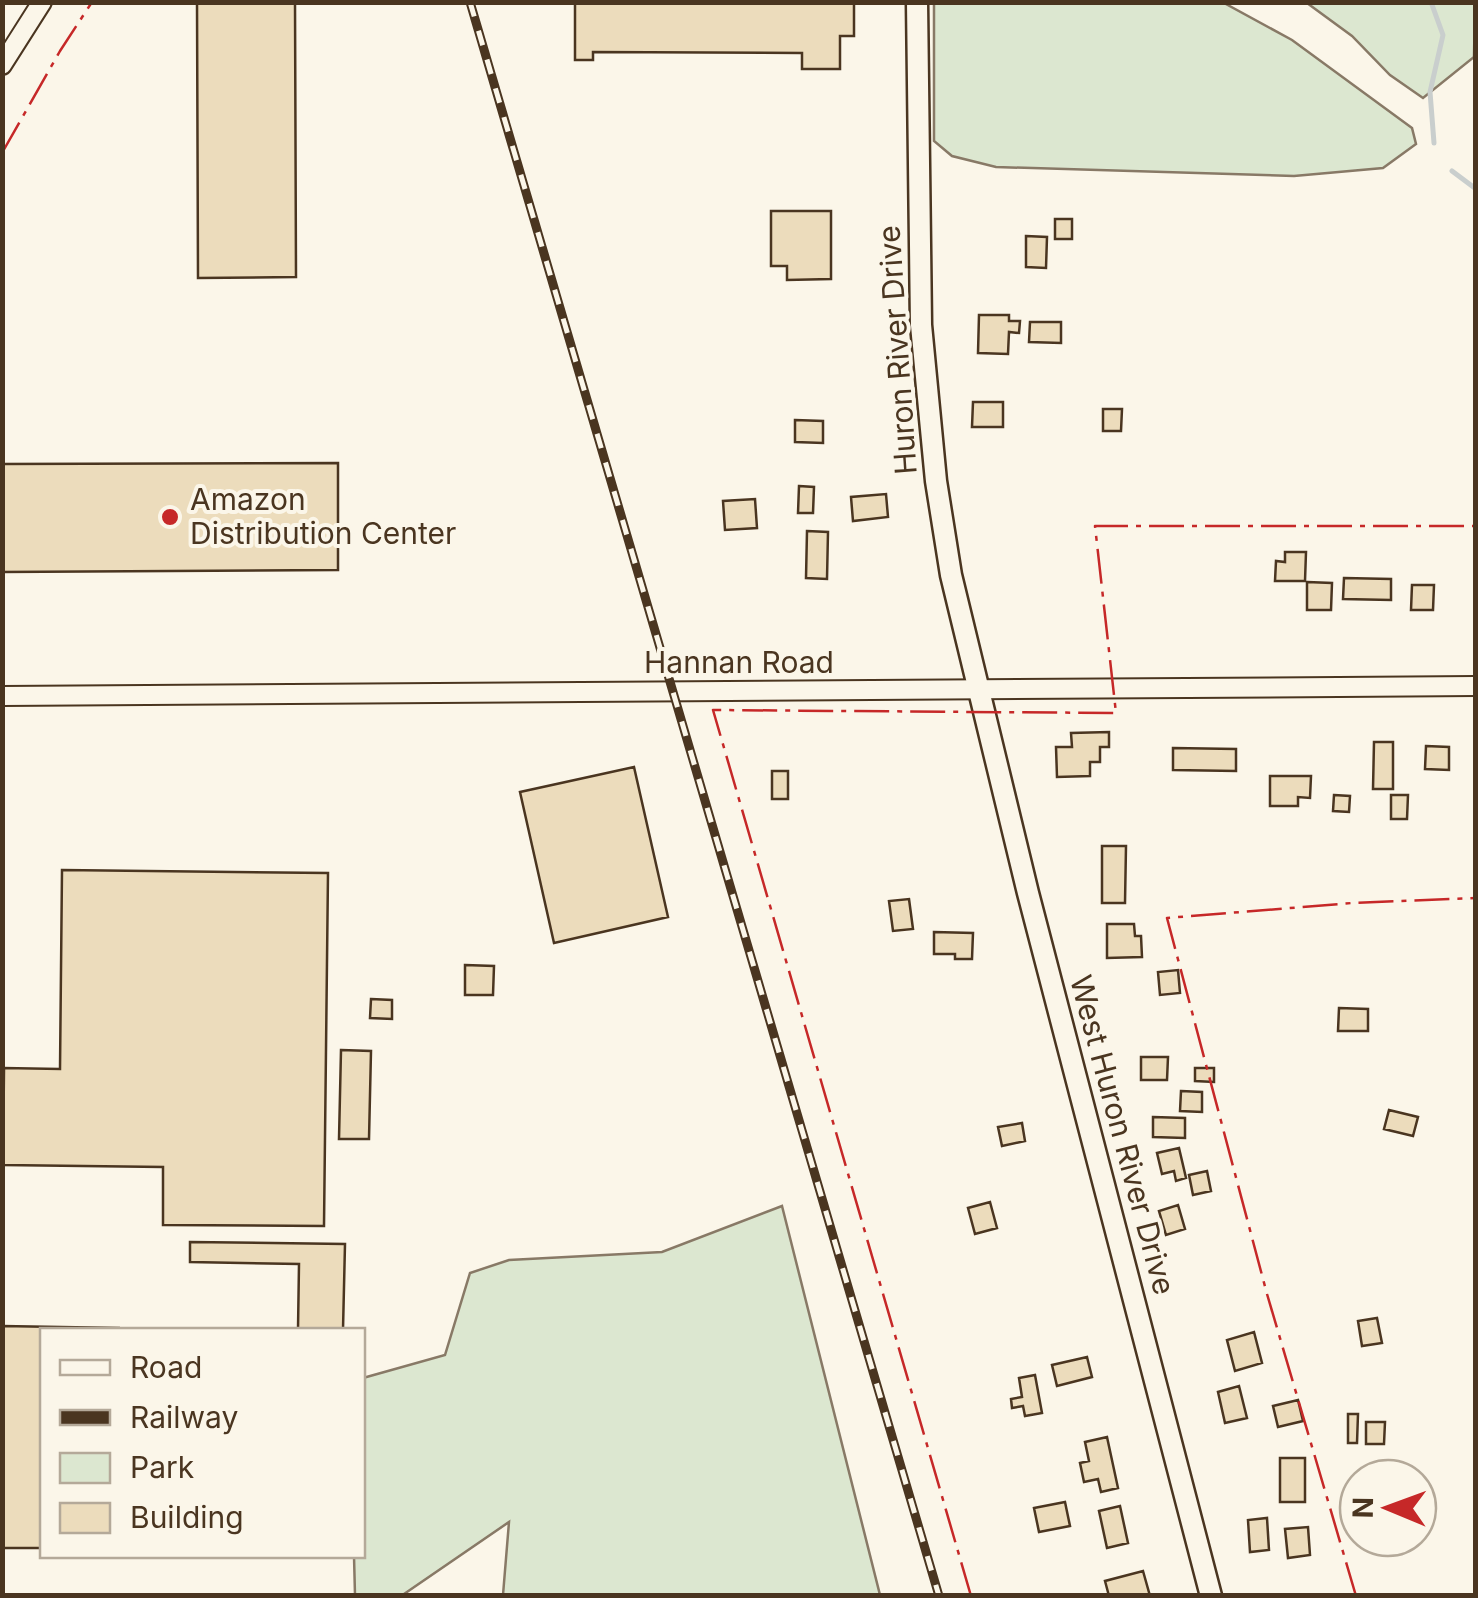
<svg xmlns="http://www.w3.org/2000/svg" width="1478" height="1598" font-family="Inter,sans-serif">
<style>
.green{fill:#dce7d0;stroke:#887966;stroke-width:2.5}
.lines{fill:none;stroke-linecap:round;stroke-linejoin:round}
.stream{stroke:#c9cecd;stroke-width:5}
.building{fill:#ecdcbc;stroke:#4a3520;stroke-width:2.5}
.tertiary-casing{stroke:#4a3520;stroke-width:22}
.secondary-casing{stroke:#4a3520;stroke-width:25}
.tertiary{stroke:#fbf6e9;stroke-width:18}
.secondary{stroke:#fbf6e9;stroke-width:20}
.rail-casing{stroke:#4a3520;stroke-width:9}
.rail{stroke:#fbf6e9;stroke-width:5;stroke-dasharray:15;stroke-linecap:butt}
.power{stroke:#c62828;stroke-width:2.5;stroke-dasharray:35 8 5 8;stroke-linecap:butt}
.poi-dot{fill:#c62828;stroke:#fbf6e9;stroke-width:4}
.labels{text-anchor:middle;stroke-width:8;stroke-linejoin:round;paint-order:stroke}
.street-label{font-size:30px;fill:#4a3520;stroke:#fbf6e9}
.poi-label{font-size:30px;fill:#4a3520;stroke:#fbf6e9;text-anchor:start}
</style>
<rect width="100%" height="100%" fill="#fbf6e9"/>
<path class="green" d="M934,3H1224L1292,40L1412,128L1416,144L1383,168L1294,176L996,167L952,156L934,141Z
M1307,3H1475L1474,57L1423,98L1390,75L1352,36Z
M782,1206L880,1595H503L509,1522L404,1594L355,1595L354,1556H362L363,1378L445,1355L470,1273L509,1260L662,1252Z"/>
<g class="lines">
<path class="stream" d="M1431,2L1443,35L1430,92L1434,143
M1452,171L1476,189"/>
</g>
<path class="building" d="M197,2H295L296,277L198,278Z
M575,2H854V36H840V69H802V53L593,52V60H575Z
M771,211H831V279L787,280V266H771Z
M1055,219H1072V239H1055Z
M1026,236L1047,237L1046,268L1026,267Z
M979,315H1009V321H1020L1019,333L1009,332L1008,354L978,353Z
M1030,322H1061V343L1029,342Z
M973,402H1003V427H972Z
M1103,409H1122L1121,431H1103Z
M795,420L823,421V443L795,442Z
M338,463V570L2,572V464Z
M799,486L814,487L813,513H798Z
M886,494L888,517L853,521L851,497Z
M755,499L757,528L725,530L723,501Z
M807,531L828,532L827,579L806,578Z
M1285,552H1306L1305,581H1275L1276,561L1285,562Z
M1344,578L1391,579V600L1343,599Z
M1307,582L1332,583L1331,610H1307Z
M1412,585H1434L1433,610H1411Z
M1109,732V747H1100V762H1090V776L1057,777L1056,747H1072L1071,733Z
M1374,742H1393V789H1373Z
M1426,746L1449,747V770L1425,769Z
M1173,748L1236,749V771L1173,770Z
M634,767L668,917L554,943L520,792Z
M772,771H788V799H772Z
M1270,776H1311L1310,798L1298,797V806H1270Z
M1334,795L1350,796L1349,812L1333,811Z
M1391,795H1408L1407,819H1391Z
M1102,846H1126L1125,903H1102Z
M62,870L328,873L324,1226L163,1225V1167L3,1165L4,1068L60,1069Z
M909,899L913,929L893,931L889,901Z
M1107,924H1134L1135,936H1141L1142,957L1107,958Z
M934,932L973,933L972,959H955V954H934Z
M465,965L494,966L493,995H465Z
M1178,970L1180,993L1160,995L1158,972Z
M371,999L392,1000V1019L370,1018Z
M1339,1008L1368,1009V1031H1338Z
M341,1050L371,1051L369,1139H339Z
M1141,1057H1168L1167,1080H1141Z
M1195,1068H1214V1082L1195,1081Z
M1181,1091L1202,1092V1112L1180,1111Z
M1389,1110L1418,1117L1413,1136L1384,1129Z
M1153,1117L1185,1118V1138L1153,1137Z
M1022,1123L1025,1141L1002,1146L998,1127Z
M1179,1148L1186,1178L1176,1181L1174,1171L1162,1174L1157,1153Z
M1207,1171L1211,1191L1193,1195L1189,1175Z
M990,1202L997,1228L975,1234L968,1208Z
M1178,1205L1185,1229L1166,1235L1159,1211Z
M190,1242L345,1244L343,1330H298L299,1264L190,1262Z
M1377,1318L1382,1343L1362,1346L1358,1321Z
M2,1326L120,1328L42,1330V1548H2Z
M1254,1332L1262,1363L1235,1371L1227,1340Z
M1087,1357L1092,1377L1057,1386L1052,1365Z
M1035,1375L1042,1413L1025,1416L1023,1406L1012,1408L1011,1399L1022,1397L1019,1378Z
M1239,1386L1247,1418L1225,1423L1218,1392Z
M1298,1400L1303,1421L1278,1427L1273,1406Z
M1348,1414H1358L1357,1443H1348Z
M1366,1422H1385L1384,1444H1366Z
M1107,1437L1118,1488L1101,1492L1098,1479L1084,1482L1080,1463L1089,1461L1085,1442Z
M1280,1458H1305V1502H1280Z
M1065,1502L1070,1526L1039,1532L1034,1508Z
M1120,1506L1128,1543L1107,1548L1099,1511Z
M1267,1518L1269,1550L1250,1552L1248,1520Z
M1308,1527L1310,1555L1288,1558L1285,1529Z
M1143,1571L1150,1596H1109L1105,1581Z"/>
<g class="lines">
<g class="tertiary-casing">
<path id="tertiary" d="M2,65L42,2
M2,696L1476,686"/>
</g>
<g class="secondary-casing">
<path id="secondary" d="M917,2L921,325L936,481L951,575L1028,893L1211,1596"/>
</g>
<use href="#tertiary" class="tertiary"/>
<use href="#secondary" class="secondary"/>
<g class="rail-casing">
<path id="rail" d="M470,2L939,1596"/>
</g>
<use href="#rail" class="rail"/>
<path class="power" d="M2,153L60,51L92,2
M971,1596L713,710L1116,713L1095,526H1476
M1356,1596L1267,1294L1167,918L1352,903L1476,898"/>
</g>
<circle class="poi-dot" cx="170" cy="517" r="10"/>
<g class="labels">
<g class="street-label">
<text transform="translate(898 350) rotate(-94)" y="10">Huron River Drive</text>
<text x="739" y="673">Hannan Road</text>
<text transform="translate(1122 1135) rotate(75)" y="10">West Huron River Drive</text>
</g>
<g class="poi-label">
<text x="190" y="510">Amazon<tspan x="190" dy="34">Distribution Center</tspan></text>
</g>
</g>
<rect width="1478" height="1598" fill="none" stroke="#4a3520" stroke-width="10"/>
<rect x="40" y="1328" width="325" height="230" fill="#fbf6e9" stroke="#b4a999" stroke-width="2.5"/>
<rect x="60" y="1360" width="50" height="15" fill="#fbf6e9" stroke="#b4a999" stroke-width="2.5"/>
<text x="130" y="1378" font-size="30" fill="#4a3520">Road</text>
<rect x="60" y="1410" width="50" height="15" fill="#4a3520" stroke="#b4a999" stroke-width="2.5"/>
<text x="130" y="1428" font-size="30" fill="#4a3520">Railway</text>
<rect x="60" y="1453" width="50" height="30" fill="#dce7d0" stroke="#b4a999" stroke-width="2.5"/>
<text x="130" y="1478" font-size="30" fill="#4a3520">Park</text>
<rect x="60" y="1503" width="50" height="30" fill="#ecdcbc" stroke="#b4a999" stroke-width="2.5"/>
<text x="130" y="1528" font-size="30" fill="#4a3520">Building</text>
<g transform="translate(1388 1508) rotate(271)"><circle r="48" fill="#fbf6e9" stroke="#b4a999" stroke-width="2.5"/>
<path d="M0-8L18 38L0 25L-18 38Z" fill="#c62828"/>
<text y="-15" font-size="28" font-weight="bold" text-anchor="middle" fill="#4a3520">N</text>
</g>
</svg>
